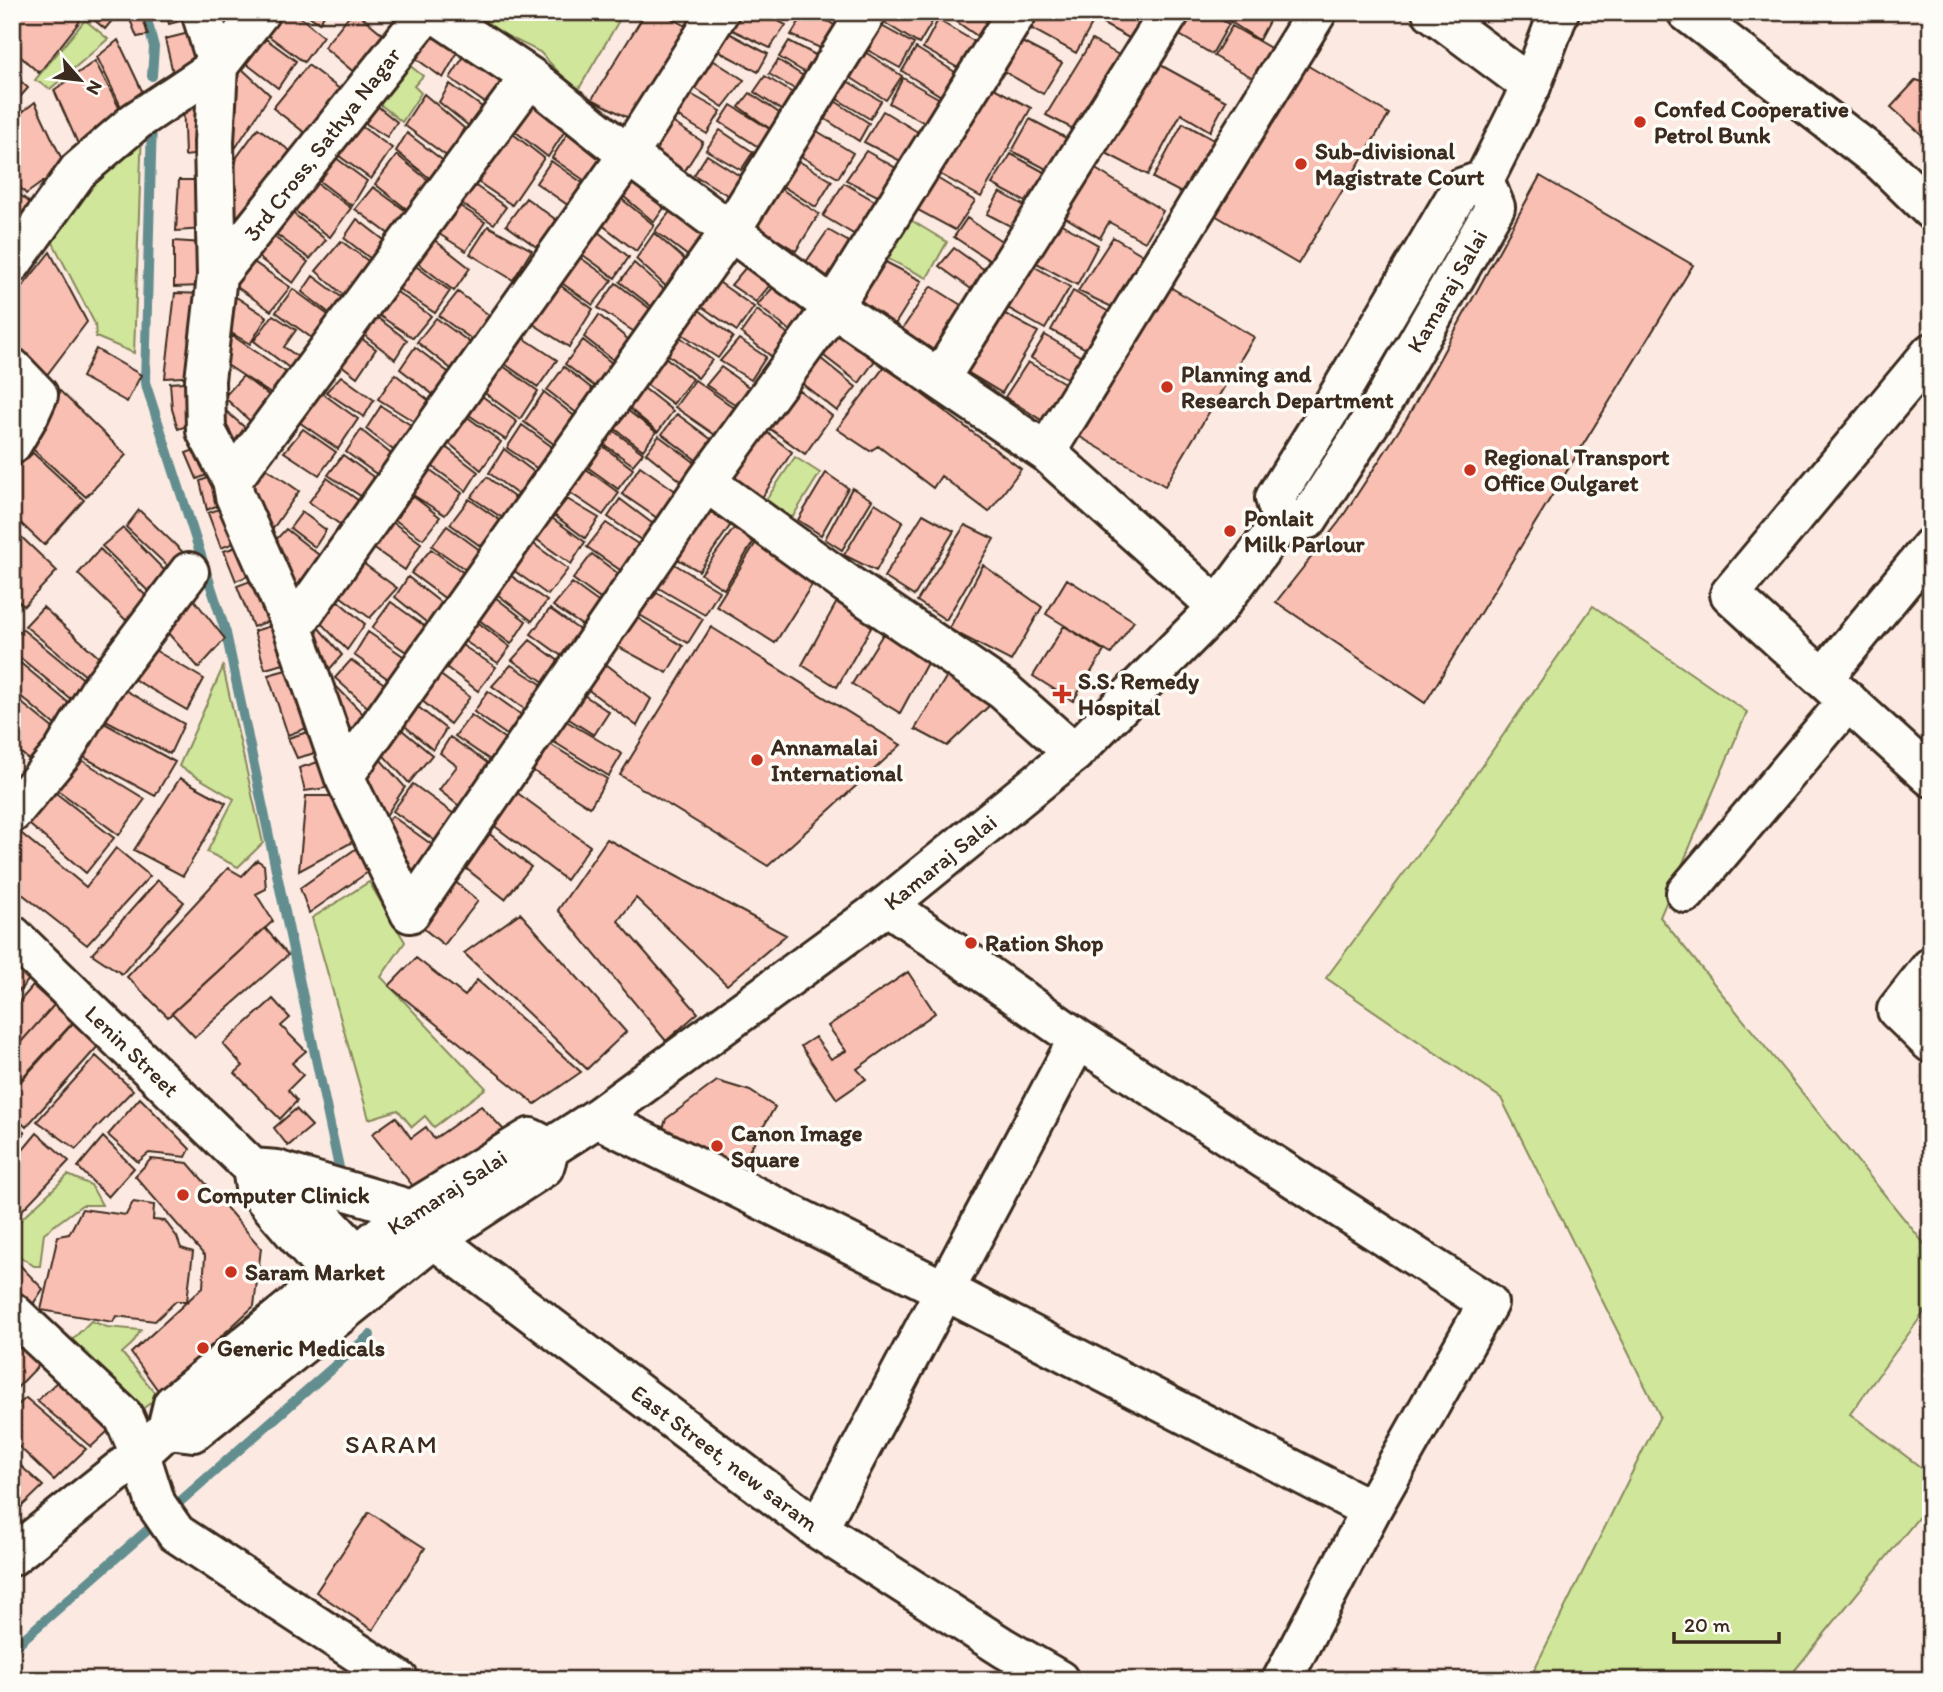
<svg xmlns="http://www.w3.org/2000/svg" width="1943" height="1692" font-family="Itim,sans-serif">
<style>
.green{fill:#d0e69b;stroke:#86885c;stroke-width:2}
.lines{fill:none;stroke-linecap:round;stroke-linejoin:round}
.stream{stroke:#648e8f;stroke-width:10}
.building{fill:#f9bfb2;stroke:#3b2a1e;stroke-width:2}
.street-casing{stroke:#3b2a1e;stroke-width:44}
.secondary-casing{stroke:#3b2a1e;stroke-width:44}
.street{stroke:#fdfcf7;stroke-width:38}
.secondary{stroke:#fdfcf7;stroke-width:38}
.poi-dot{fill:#c8321e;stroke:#fdfcf7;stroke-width:2.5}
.labels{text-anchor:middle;stroke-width:7;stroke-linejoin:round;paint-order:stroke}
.poi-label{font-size:23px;font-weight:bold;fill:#3b2a1e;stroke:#fdfcf7;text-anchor:start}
.street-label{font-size:23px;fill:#3b2a1e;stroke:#fdfcf7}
.quarter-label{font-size:26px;letter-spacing:2px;fill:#3b2a1e;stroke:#fdfcf7}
</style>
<rect width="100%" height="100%" fill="#fceae2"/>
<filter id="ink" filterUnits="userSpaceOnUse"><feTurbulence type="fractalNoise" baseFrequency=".0143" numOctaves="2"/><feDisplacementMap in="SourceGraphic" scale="14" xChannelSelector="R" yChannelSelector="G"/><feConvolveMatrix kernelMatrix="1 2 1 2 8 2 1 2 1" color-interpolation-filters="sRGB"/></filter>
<g filter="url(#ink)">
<path class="green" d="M459,12H624L577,92L540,52Z
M85,20L108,39L50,89L35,80Z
M400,58L423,76L414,86L421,93L402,122L370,96Z
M142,129L134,353L96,337L95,324L49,235Z
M909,219L947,242L927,278L882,256Z
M795,457L820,473L790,521L762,506Z
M1593,606L1747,712L1660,917L1931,1252V1303L1850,1414L1931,1475V1502L1787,1680H1529L1660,1416L1501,1098L1326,978L1451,810Z
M223,667L263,843L238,867L207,852L234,799L179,766Z
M369,882L405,942L381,977L486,1088L434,1127L425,1116L412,1127L398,1110L369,1119L312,918Z
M68,1175L91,1185L102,1205H82L44,1233L40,1266H34L12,1251V1228Z
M91,1321L107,1327L141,1330L132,1344L122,1353L159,1397L131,1417L71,1341Z"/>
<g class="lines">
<path class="stream" d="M145,12L154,47L152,76
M152,121L145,382L226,633L341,1177
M12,1649L370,1335"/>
</g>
<path class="building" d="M12,12H70L80,21L39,73L12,49Z
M85,12H119L105,29Z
M127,12H141L148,35L137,37Z
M166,12H194L195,17L169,24Z
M210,12H237L220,37Z
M278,12H294L323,36L304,62L262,31Z
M304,12H326L319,23Z
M352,12H356L385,36L356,74L324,47Z
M646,12H660L688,27L634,121L592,99Z
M736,12H762L786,25L770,48L726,27Z
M805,12H812L841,29L827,51L791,35Z
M819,12H855L846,27Z
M891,12H927L935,17L919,44L885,23Z
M943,12H995L980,38Z
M1028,12H1099L1076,53L1021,23Z
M1110,12H1158L1142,45L1103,24Z
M1181,12H1207L1229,24L1212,54L1171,30Z
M1215,12H1274L1259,40Z
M938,20L982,46L967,73L923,48Z
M878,24L914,44L900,68L864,48Z
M1232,26L1281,54L1264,84L1214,56Z
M432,28L460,48L443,78L411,55Z
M197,31L206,66L174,77L165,39Z
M727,32L768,54L758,72L716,50Z
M266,39L296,61L278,88L244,62Z
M1016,39L1062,63L1043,94L998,68Z
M118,40L144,95L122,109L97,57Z
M1092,40L1128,60L1083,134L1046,115Z
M789,41L827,61L816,79L779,57Z
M470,47L509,74L488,105L450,78Z
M916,48L955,72L941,96L902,71Z
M862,50L902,76L886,100L848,76Z
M711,59L744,80L723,107L692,86Z
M778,60L813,82L805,95L769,74Z
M95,61L124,117L83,155L54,90Z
M1155,62L1226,101L1210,131L1181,114L1148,175L1102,151Z
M1305,64L1389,114L1298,264L1213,214Z
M308,65L341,90L309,136L273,108Z
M241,68L270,95L233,152L224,79Z
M12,73L28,88L12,106Z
M765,76L804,100L793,118L754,92Z
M903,78L947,103L932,127L889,103Z
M1931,79V143L1891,107L1916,80L1926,83Z
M847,81L881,101L870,119L837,99Z
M450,84L482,107L469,126L439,102Z
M992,87L1031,108L981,197L938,173Z
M687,92L721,111L707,134L672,113Z
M750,93L788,119L779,135L739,107Z
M424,94L464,128L448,157L404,125Z
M827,96L869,123L859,141L816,113Z
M183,98H209L210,153L185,156Z
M370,100L397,122L387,137L357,118Z
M35,102L65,166L26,194L12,178V136L18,132L16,117Z
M530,104L566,129L548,157L512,129Z
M731,105L771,130L760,148L720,122Z
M883,111L928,138L912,167L864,142Z
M666,118L703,142L684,172L646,148Z
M1030,119L1070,140L1052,172L1012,151Z
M1183,123L1223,145L1193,199L1153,178Z
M358,124L392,148L371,179L335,153Z
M504,127L544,158L512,205L469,176Z
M258,128L296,155L236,236L222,229L237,157Z
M812,128L853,153L838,178L797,154Z
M720,130L753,152L741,170L706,150Z
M569,131L612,160L591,185L552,158Z
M407,133L445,162L433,181L396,151Z
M866,151L903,172L887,201L846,180Z
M1011,154L1053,177L1037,208L992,184Z
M332,155L367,181L352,206L314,177Z
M397,155L434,185L413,214L375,184Z
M707,155L746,180L734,199L694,175Z
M792,157L832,181L816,207L776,182Z
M551,161L590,188L575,210L536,183Z
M1094,168L1163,211L1145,242L1109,222L1100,238L1063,216Z
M633,169L671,198L654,222L617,191Z
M1540,176L1693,265L1425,703L1276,602L1339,522L1407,418Z
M935,177L975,201L955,230L914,208Z
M311,179L351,208L330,237L291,208Z
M179,180H203L204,229L176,231Z
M467,180L506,207L494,224L453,198Z
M844,183L878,203L862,239L823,216Z
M775,185L819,214L796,251L749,222Z
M373,187L406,211L389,234L355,209Z
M12,188L30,203L12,225Z
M613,192L654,225L636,251L592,217Z
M1000,192L1025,206L1014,228L987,214Z
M526,198L562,224L542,251L506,225Z
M449,199L485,222L466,251L428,227Z
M676,204L712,230L692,259L655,231Z
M289,210L326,240L310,259L273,232Z
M967,218L1012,248L1001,268L954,237Z
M357,219L384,240L371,259L344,238Z
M1058,222L1098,245L1077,285L1031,260Z
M488,226L532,250L513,280L470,254Z
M592,227L629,257L615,278L576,250Z
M828,230L863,250L839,284L806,262Z
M266,231L308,262L293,283L251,252Z
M654,233L690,264L671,291L636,259Z
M428,235L470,268L454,291L413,259Z
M1113,237L1143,255L1112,307L1078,291Z
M174,241L203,243L201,286L174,287Z
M341,241L371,263L348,299L316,271Z
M954,248L993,276L978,294L939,266Z
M50,252L87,322L46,376L12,350V300Z
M575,254L612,280L593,305L556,279Z
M245,256L290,287L271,311L227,280Z
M878,258L922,281L894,326L848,299Z
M406,259L450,291L435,313L388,282Z
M752,260L775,279L756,302L731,285Z
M634,263L668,293L656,310L620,282Z
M1028,263L1070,287L1045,329L999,303Z
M313,276L344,299L333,316L302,292Z
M713,278L754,307L737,331L698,304Z
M780,280L815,306L794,334L757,305Z
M557,283L593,309L569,347L527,320Z
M616,283L653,311L636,333L598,308Z
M387,285L431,316L413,338L368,308Z
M931,286L972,312L942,360L899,334Z
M1170,287L1254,337L1165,486L1080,437Z
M293,289L335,320L320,344L276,312Z
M1073,291L1109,312L1088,350L1051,330Z
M458,292L497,321L480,345L439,316Z
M175,293L207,294L200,376L165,378Z
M233,295L267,317L250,344L216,324Z
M698,309L733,337L718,358L682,334Z
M996,309L1038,332L1002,393L959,367Z
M757,310L792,337L775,359L741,333Z
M370,312L407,340L395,359L356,329Z
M273,315L296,330L284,347L304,361L296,373L254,341Z
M599,315L636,346L622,367L584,337Z
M436,318L479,349L459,375L417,342Z
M842,327L878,356L859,383L824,356Z
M351,331L376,349L357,377L332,358Z
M519,335L557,360L538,387L499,360Z
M1045,335L1083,358L1070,380L1031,358Z
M233,336L290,375L274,396L218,359Z
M680,337L712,360L698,378L666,353Z
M739,339L766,357L751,380L720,361Z
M583,340L617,367L601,391L565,364Z
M415,347L456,378L439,399L400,369Z
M96,349L141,375L127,402L82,377Z
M659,352L692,379L673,404L638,378Z
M820,358L856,387L837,411L800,382Z
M1028,362L1068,385L1046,423L1005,397Z
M503,366L538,391L520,419L482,391Z
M885,366L1021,469L989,512L941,476L933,488L878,446L870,451L837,429Z
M564,367L599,394L583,418L547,390Z
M721,367L757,393L742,409L706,385Z
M395,374L432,403L418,424L378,399Z
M243,376L271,397L252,423L224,397Z
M341,376L374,400L364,417L326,392Z
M695,380L736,409L718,437L675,407Z
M199,381V422L178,429L172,409L170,383Z
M640,385L673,411L658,432L624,404Z
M58,389L126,455L86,497L26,443Z
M799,390L832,416L805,454L769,428Z
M319,391L358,419L338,449L299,422Z
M544,392L582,422L562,450L524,422Z
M482,396L517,422L506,440L469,415Z
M619,404L656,432L643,450L606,422Z
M219,405L250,432L233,457Z
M381,406L420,431L401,456L366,429Z
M462,413L501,442L481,470L445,440Z
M677,414L716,443L700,463L662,434Z
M522,425L558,451L544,473L507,448Z
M606,425L643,453L633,465L595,438Z
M303,429L336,452L319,475L284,452Z
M361,430L396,458L382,478L346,452Z
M764,430L792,452L757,505L723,486Z
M659,436L701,467L686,485L646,453Z
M439,442L478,472L466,491L425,461Z
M600,444L633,469L618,489L586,466Z
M208,445L219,470L197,479L186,453Z
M504,449L542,478L525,500L489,473Z
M33,453L84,500L44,545L12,515V472Z
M343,455L379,481L367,500L328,475Z
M257,462L299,491L265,540L237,484Z
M422,464L462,493L445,515L405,490Z
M640,466L677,492L660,520L622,494Z
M586,469L619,493L603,515L569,492Z
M826,473L848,488L821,535L798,520Z
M218,474L229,500L207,510L200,481Z
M487,477L522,503L510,523L471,497Z
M327,478L362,503L345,528L309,502Z
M852,488L872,500L842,550L825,539Z
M405,490L440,517L423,539L386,514Z
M469,499L508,526L490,553L450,524Z
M567,499L599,518L585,538L554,515Z
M620,499L657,527L647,544L608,517Z
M875,503L903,521L876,571L844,555Z
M233,504L247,538L221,548L208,513Z
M717,509L734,520L699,571L670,555L693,525Z
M139,510L188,557L175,573L126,527Z
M302,512L326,530L315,547L290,528Z
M545,513L585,542L571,564L529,534Z
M923,514L954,531L914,596L884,577Z
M387,518L421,543L405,570L366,543Z
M740,520L759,533L724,589L701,574Z
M606,523L644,548L626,574L587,547Z
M965,525L994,539L946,620L917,601Z
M447,526L488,556L473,575L432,546Z
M12,528L57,571L24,606L12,596Z
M123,528L167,573L150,593L102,546Z
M286,529L324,559L294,600L268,548Z
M762,533L820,572L775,643L716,606Z
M531,542L568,569L548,595L513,570Z
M249,543L260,571L236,581L224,551Z
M100,549L152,602L134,628L78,574Z
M431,549L468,576L450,602L411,573Z
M592,554L620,575L603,601L573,579Z
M666,559L719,591L705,615L650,583Z
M360,561L397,588L370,618L333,591Z
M983,565L1042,607L1011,661L949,629Z
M510,575L547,601L532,621L497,594Z
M264,576L280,617L253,627L237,586Z
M408,577L445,606L431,626L395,597Z
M1067,579L1134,621L1111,654L1046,614Z
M572,583L605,607L591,631L553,606Z
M487,591L526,621L511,644L470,613Z
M188,592L225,639L199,668L159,623Z
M657,593L703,619L688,643L638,614Z
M331,595L365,624L347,650L315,617Z
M839,598L876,619L837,687L802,665Z
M391,602L430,630L412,656L372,628Z
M43,607L105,663L92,681L25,626Z
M550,609L588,636L570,662L531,634Z
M634,616L683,646L667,673L613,644Z
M471,617L510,647L498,663L457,636Z
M311,619L342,655L321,679Z
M281,623L295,661L265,669L254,631Z
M1064,626L1104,651L1073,701L1033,676Z
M711,627L901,745L768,866L620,775Z
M22,629L92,686L78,705L12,651V640Z
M368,632L409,660L394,683L354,655Z
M883,634L928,661L900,713L852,684Z
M530,640L567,667L551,687L512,660Z
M457,642L496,667L478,691L442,664Z
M146,645L204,679L187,710L125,674Z
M12,656L76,709L62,731L12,689Z
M597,657L651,699L637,726L579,683Z
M351,660L390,688L373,712L335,678Z
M511,665L549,689L530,713L492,686Z
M297,667L320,723L288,735L268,675Z
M431,668L470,697L450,724L414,694Z
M948,674L991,704L947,746L915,729Z
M330,680L368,719L344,742Z
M116,685L184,724L170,754L98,716Z
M575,689L609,712L594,735L555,710Z
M488,691L526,718L514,740L474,712Z
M12,695L60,734L35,765L12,745Z
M408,699L446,729L433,750L393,716Z
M471,715L511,743L496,764L455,736Z
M556,715L622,754L609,776L541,734Z
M95,718L175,762L155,796L78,754Z
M390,720L432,755L409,783L374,745Z
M321,728L329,749L297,758L288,738Z
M450,737L492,766L463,809L439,790L457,766L440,753Z
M540,738L607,779L590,807L521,763Z
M371,749L405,787L379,826L357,770Z
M75,756L145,799L119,835L52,786Z
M331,758L340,786L305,791L299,768Z
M180,778L226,803L183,876L134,850Z
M413,784L458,817L441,845L393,811Z
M48,787L114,838L86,873L16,813Z
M512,789L590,846L566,880L484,818Z
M306,796H341L356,840L299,871Z
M392,816L438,849L419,879H405L377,835Z
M481,827L531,867L505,899L454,859Z
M16,829L86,887L116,848L150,876L87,945L12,886V833Z
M607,839L786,935L727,985L636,898L618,921L698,1013L666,1041L558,910Z
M361,845L371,870L309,913L300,888Z
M257,860L264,865L266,889L256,894L273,921L168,1017L127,977L228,868L242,876Z
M446,874L478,901L444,945L413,920Z
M158,880L184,902L122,974L92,954Z
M520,913L626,1032L587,1069L464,953Z
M265,928L288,955L195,1037L172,1013Z
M416,958L465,996L477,980L581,1072L535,1104L389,986Z
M12,961L32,976L12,999Z
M908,972L935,1013L857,1069L866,1079L837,1099L801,1046L815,1037L831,1059L846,1051L828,1026Z
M33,986L54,1005L12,1052V1010Z
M273,999L290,1018L281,1026L306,1051L292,1063L303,1075L288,1090L297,1101L280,1119L235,1073L243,1066L223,1044Z
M54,1005L76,1019L12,1089V1052Z
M73,1023L99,1045L26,1127L12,1114V1091Z
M96,1056L133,1090L76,1149L37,1121Z
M717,1081L750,1091L775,1107L733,1178L663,1129L666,1119Z
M140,1098L190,1149L186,1157L149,1153L138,1162L108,1135Z
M481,1106L505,1131L413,1186L372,1134L396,1117L411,1138L426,1127L434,1139Z
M296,1109L312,1126L288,1146L274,1128Z
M12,1120L25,1133L12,1149Z
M37,1133L69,1161L12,1221V1163Z
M103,1137L134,1168L108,1197L78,1167Z
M151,1159L188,1163L261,1248L254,1306L160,1393L131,1353L203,1287L205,1256L135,1176Z
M133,1202L154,1205L153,1220L165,1221L177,1237L181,1248L193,1252L187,1301H176L155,1321L116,1316L113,1322L41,1310L58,1236L69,1234L82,1209L126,1215Z
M12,1257L43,1289L33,1304L12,1285Z
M12,1324L48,1356L12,1393Z
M65,1374L121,1419L91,1447L37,1401Z
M26,1398L86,1449L54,1480L12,1440V1410Z
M12,1458L43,1486L12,1516Z
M369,1512L425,1548L373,1630L316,1592Z"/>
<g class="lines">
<g class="street-casing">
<path id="street" d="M201,12L218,66L214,142L217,276L205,380L206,431L232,480L235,496L293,628L344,776L410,913L706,482L833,307L1017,12
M433,12L530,77L628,155L833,307L1046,452L1218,607
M1432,12L1531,86
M1687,12L1882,162L1931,210
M12,263L78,171L136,121L218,66L260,12
M217,276L427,12
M1931,353L1730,594L1931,777
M12,368L38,395L29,415L12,444
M940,378L1170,12
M1046,452L1317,12
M232,480L530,77
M706,482L847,584L1003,690L1074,753
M293,628L628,155L719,12
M1823,678L1931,547
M344,776L731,230L867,12
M12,813L63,752L100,690L189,572
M1686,893L1848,701
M887,905L1078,1039L1488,1303L1371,1510L1282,1680
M1931,967L1897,1010L1931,1043
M597,1118L944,1290L1371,1510
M415,1214L434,1239L818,1529L1004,1648L1059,1680
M12,1312L124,1417L140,1454L156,1504L176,1533L399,1680
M818,1529L1078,1039"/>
</g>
<g class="secondary-casing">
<path id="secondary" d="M1282,521L1275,498L1333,405L1461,188L1484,180L1531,86L1559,12
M12,935L252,1168
M252,1168L277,1170L357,1254L372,1274
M252,1168L255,1187L348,1295
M279,1171L412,1210
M167,1429L193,1432L434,1239L544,1167L550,1148L597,1118L887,905L1074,753L1218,607L1282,521L1308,519L1382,404L1495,207L1484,180
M12,1556L140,1454L167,1429L173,1404L412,1210L530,1138L550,1148"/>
</g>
<use href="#street" class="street"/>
<use href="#secondary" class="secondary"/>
</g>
</g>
<g class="poi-dot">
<circle cx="1640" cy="122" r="7"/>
<circle cx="1301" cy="164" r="7"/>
<circle cx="1167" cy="387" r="7"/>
<circle cx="1470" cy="470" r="7"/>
<circle cx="1230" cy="531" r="7"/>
<path d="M1058.5 683.5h7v7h7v7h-7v7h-7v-7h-7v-7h7z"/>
<circle cx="757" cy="760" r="7"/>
<circle cx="971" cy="943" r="7"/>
<circle cx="717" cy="1146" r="7"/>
<circle cx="183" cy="1195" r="7"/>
<circle cx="231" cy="1272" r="7"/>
<circle cx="203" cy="1348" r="7"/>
</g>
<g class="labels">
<g class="poi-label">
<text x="1654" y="117">Confed Cooperative<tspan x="1654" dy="26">Petrol Bunk</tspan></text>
<text x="1315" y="159">Sub-divisional<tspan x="1315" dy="26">Magistrate Court</tspan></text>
<text x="1181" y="382">Planning and<tspan x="1181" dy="26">Research Department</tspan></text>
<text x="1484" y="465">Regional Transport<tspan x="1484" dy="26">Office Oulgaret</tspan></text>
<text x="1244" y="526">Ponlait<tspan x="1244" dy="26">Milk Parlour</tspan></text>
<text x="1078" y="689">S.S. Remedy<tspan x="1078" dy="26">Hospital</tspan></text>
<text x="771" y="755">Annamalai<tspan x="771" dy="26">International</tspan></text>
<text x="985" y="951">Ration Shop</text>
<text x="731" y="1141">Canon Image<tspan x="731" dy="26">Square</tspan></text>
<text x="197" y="1203">Computer Clinick</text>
<text x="245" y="1280">Saram Market</text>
<text x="217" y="1356">Generic Medicals</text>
</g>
<g class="street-label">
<text transform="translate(322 144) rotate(-52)" y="8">3rd Cross, Sathya Nagar</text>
<text transform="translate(1447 291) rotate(-60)" y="8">Kamaraj Salai</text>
<text transform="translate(940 862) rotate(-39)" y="8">Kamaraj Salai</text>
<text transform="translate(132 1051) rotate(44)" y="8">Lenin Street</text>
<text transform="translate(447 1192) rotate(-33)" y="8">Kamaraj Salai</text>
<text transform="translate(725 1458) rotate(37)" y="8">East Street, new saram</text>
</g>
<g class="quarter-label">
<text x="392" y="1453">SARAM</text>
</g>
</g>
<rect width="1943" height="1692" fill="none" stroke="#fdfcf7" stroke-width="42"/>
<rect x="21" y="21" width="1901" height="1650" fill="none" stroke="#3b2a1e" stroke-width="2.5" filter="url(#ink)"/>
<g transform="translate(80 80) rotate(118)" stroke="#fdfcf7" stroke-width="5" paint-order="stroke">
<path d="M0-5L12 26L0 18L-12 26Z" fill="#3b2a1e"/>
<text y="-10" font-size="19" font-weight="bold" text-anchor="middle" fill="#3b2a1e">N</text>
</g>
<path d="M1674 1632v10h105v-10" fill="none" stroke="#3b2a1e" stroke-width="3.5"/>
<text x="1684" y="1632" font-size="21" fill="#3b2a1e" stroke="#fdfcf7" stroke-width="5" paint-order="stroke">20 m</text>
</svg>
